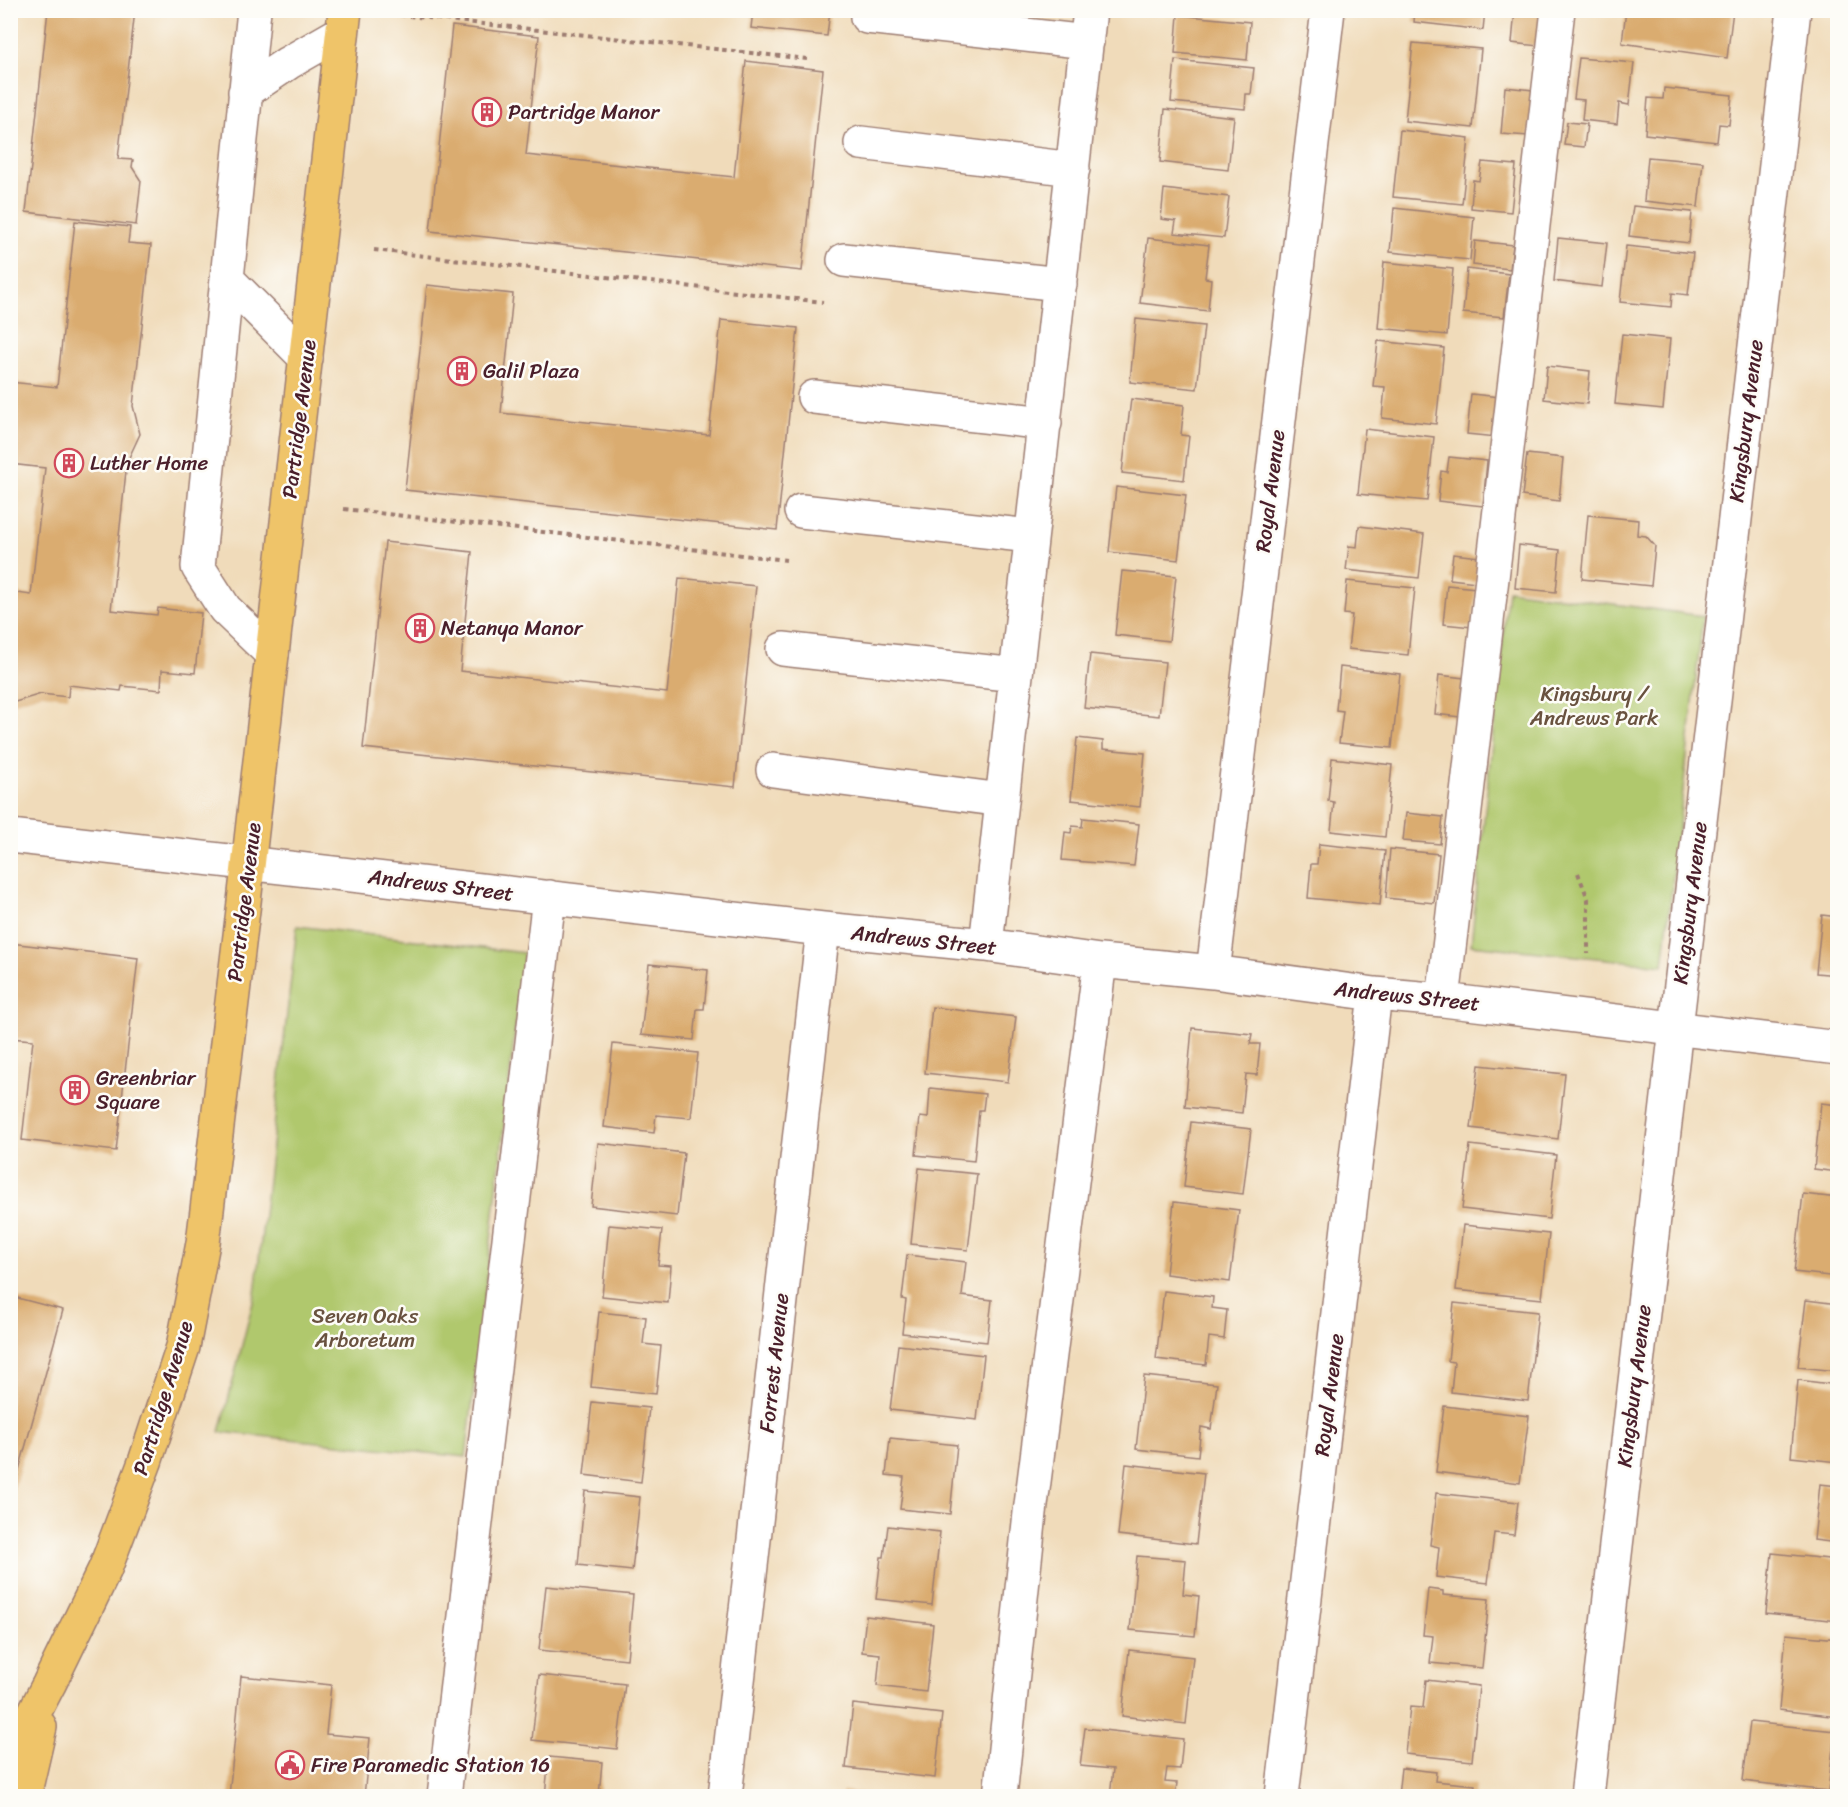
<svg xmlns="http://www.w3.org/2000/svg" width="1848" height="1807" font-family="Sriracha,sans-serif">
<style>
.green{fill:#b0c86d;stroke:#7d744c;stroke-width:1.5}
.building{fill:#daac70}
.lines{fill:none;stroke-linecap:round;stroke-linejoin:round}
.minor-casing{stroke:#9d7d72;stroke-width:36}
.major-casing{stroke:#9d7d72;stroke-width:36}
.path{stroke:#9d7d72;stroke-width:4;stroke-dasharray:4.5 4.5;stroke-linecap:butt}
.minor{stroke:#fff;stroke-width:33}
.major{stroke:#efc469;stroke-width:33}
.labels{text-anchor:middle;stroke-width:5;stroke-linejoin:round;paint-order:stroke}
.poi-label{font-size:21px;fill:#4a1f2b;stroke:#fdfcf7;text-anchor:start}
.street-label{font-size:21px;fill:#4a1f2b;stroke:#fdfcf7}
.park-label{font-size:21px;fill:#69523f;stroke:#fdfcf7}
</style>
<rect width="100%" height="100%" fill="#fdfcf7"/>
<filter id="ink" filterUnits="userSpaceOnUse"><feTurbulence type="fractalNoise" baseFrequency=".0167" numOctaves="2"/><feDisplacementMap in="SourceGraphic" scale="12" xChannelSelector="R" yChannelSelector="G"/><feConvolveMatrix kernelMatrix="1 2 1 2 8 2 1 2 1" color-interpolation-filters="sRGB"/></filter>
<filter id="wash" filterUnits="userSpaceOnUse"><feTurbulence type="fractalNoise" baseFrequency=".008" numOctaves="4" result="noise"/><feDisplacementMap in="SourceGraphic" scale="24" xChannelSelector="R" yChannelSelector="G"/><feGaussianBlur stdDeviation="1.35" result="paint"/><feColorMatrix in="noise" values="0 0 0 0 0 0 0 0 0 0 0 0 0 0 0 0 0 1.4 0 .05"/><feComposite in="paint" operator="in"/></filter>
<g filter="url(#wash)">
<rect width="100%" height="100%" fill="#f0dbba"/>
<path class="green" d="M1508,590L1703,616L1663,965L1471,945Z
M297,926L524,953L466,1457L220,1432L255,1294Z"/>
<g id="blocks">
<path class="building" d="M48,10H135L118,159L133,160L132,167L141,181L136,225L26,212Z
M753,10H830L827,36L751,28Z
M1415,10H1485L1483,30L1414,22Z
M1515,10H1542L1538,46L1512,43Z
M1626,10H1733L1727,58L1622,43Z
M1178,15L1250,22L1247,60L1175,53Z
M452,26L539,36L526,155L734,177L746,61L823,70L802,271L430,231Z
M1413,43L1481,49L1473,128L1405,121Z
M1579,58L1634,63L1629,105L1619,103L1617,124L1582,120L1584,100L1574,99Z
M1175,60L1254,68L1251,94H1246L1245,109L1171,102Z
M1505,87L1533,90L1529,136L1501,134Z
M1664,88L1732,95L1729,125L1719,124L1717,142L1645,134L1648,98L1663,99Z
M1165,109L1234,117L1228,170L1160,162Z
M1567,122L1587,124L1584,147L1564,145Z
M1400,130L1469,138L1462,204L1393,197Z
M1648,157L1703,162L1698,207L1644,201Z
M1482,162L1516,165L1511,212L1471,208L1473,180L1479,181Z
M1164,189L1229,197L1224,238L1174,233L1176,221L1161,219Z
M1633,206L1692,212L1689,243L1629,236Z
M1394,208L1474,217L1470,260L1390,252Z
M75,221L130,227L128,243L151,245L133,406L140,434L127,462L111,610L157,615L158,608L201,613L195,673L162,670L161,690L122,686L121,691L69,685L68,697L41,694L12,703L10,702V592L31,595L45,468L10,464V382L57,387Z
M1148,238L1209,245L1205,278L1211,279L1208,311L1140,303Z
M1558,238L1607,243L1602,287L1554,281Z
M1475,241L1513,245L1510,269L1473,265Z
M1626,246L1693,253L1688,295L1672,293L1671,307L1620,302Z
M1384,262L1453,269L1447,335L1378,328Z
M1467,269L1509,274L1504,317L1463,313Z
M427,285L513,294L501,413L709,435L721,320L798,328L777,530L405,490Z
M1136,319L1204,326L1197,389L1130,382Z
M1622,334L1670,339L1663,409L1615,404Z
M1378,341L1444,348L1436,424L1382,418L1385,387L1373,386Z
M1547,366L1590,371L1587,404L1544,399Z
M1471,394L1500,397L1496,437L1467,434Z
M1131,399L1184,405L1181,435L1189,436L1184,480L1122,473Z
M1365,429L1434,437L1427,501L1358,494Z
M1527,454L1563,458L1559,501L1522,496Z
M1449,457L1487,461L1483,506L1438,501L1441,471L1447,472Z
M1116,487L1186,495L1178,560L1109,552Z
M1588,515L1638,520L1637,535L1646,536L1655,546L1651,586L1582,579Z
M1359,526L1424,534L1419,578L1346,570L1349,546L1357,547Z
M385,542L472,552L460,671L667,693L679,578L756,586L735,787L363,748Z
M1519,545L1560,550L1556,592L1515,588Z
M1453,554L1479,557L1476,582L1450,579Z
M1122,571L1176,576L1169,641L1115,635Z
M1347,581L1415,588L1408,655L1348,649L1352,615L1344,614Z
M1447,585L1476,588L1472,627L1443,624Z
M1090,654L1165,662L1159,716L1084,708Z
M1340,667L1400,674L1392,748L1339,743L1343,711L1336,710Z
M1439,675L1464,678L1460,717L1435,714Z
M1077,738L1103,741V749L1145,753L1140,807L1071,800Z
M1332,758L1392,765L1385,837L1331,831L1334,802L1328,801Z
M1406,813L1443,817L1440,844L1403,841Z
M1083,818L1139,824L1134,866L1062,860L1065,832L1071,833L1072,826L1082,827Z
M1319,844L1385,851L1380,905L1308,898L1311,864H1317Z
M1390,849L1439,854L1434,903L1386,898Z
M1822,915L1838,917V975L1816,973Z
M10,943L138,958L116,1151L22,1140L33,1040L10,1038Z
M649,964L708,970L704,1009H697L694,1040L641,1035Z
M932,1007L1016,1017L1008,1082L925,1073Z
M1192,1028L1252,1034L1250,1044H1260L1257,1075L1246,1074L1242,1113L1185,1107Z
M613,1044L698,1053L691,1118L656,1115L654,1133L604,1127Z
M1479,1065L1565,1074L1558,1139L1471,1128Z
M930,1088L985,1094L983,1110H979L974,1161L916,1155L920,1117L928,1118Z
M1821,1103L1838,1105V1172L1814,1169Z
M1191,1122L1251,1129L1243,1194L1184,1187Z
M598,1143L684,1153L677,1216L591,1206Z
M1470,1145L1556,1155L1549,1219L1462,1209Z
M919,1168L977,1174L968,1250L911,1244Z
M1803,1194L1838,1198V1277L1794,1272Z
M1174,1202L1239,1210L1230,1282L1166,1274Z
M609,1225L662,1230L658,1265L671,1266L668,1303L602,1296Z
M1463,1225L1549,1234L1542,1299L1456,1290Z
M907,1255L966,1262L962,1296L992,1300L987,1342L902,1333L906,1300L902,1299Z
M1164,1291L1213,1297L1212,1308L1227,1310L1224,1339L1209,1337L1206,1365L1156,1359Z
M10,1296L63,1310L14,1488L10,1487Z
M1806,1300L1838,1304V1371L1798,1367Z
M1454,1303L1538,1312L1528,1401L1451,1392L1454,1362L1448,1361Z
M599,1312L646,1317L643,1344L661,1346L656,1394L591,1387Z
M898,1345L984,1355L977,1420L890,1410Z
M1144,1376L1217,1384L1211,1429L1201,1427L1198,1456L1136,1449Z
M1798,1380L1838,1385V1462L1791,1457Z
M592,1402L649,1408L641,1482L584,1475Z
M1444,1406L1529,1416L1520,1483L1436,1472Z
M890,1438L957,1445L950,1514L900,1509L904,1477L886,1475Z
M1126,1464L1204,1473L1196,1544L1118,1535Z
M1820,1484L1838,1486V1543L1814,1540Z
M585,1491L640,1497L632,1571L578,1565Z
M1436,1493L1518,1502L1514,1535L1494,1533L1488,1583L1436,1577L1439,1547L1430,1545Z
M888,1526L940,1532L932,1605L876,1599L881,1557H884Z
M1772,1553L1838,1560V1621L1766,1613Z
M1137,1556L1186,1560L1183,1594L1199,1596L1195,1636L1130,1630Z
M546,1586L633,1595L627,1659L539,1650Z
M1428,1589L1443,1591V1595L1489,1599L1482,1668L1430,1663L1433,1636L1423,1635Z
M866,1616L933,1624L926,1692L877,1686L880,1654L862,1652Z
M1786,1634L1838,1639V1717L1779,1710Z
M1129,1650L1193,1657L1186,1724L1122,1716Z
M539,1675L625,1684L617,1749L532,1740Z
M241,1676L331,1685L326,1734L370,1738L364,1796H229Z
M1426,1680L1479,1686L1472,1761L1405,1754L1410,1707L1423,1708Z
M853,1704L942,1714L935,1778L846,1768Z
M1750,1722L1835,1731L1828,1791L1743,1781Z
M1085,1728L1183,1739L1180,1769L1167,1768L1165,1782L1177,1783L1175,1796H1110L1113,1769L1080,1766Z
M549,1757L602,1762L599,1796H545Z
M1401,1768L1436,1772L1435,1781L1475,1785L1474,1796H1398Z
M843,1791L882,1795V1796H842Z"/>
</g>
</g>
<g filter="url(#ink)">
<use href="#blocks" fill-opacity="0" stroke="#9d7d72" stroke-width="1.5"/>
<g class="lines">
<g class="minor-casing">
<path id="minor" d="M254,10L198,567L225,609L272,654
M867,17L1087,42
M245,92L288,63L342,32
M861,143L1073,169
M844,260L1060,284
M227,279L306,358
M814,397L1045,423
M801,511L1031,536
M783,649L1016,675
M773,770L1002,800
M10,836L823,929L986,945L1100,961L1213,972L1375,994L1443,1000L1838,1048
M986,945L1090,10
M1213,972L1328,10
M1443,1000L1558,10
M444,1796L549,897
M725,1796L823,929
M1000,1796L1030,1513L1100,961
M1282,1796L1375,994
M1587,1796L1794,10"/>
</g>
<g class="major-casing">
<path id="major" d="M10,1759L49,1684L105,1569L145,1462L183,1347L203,1243L244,902L345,10
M24,1796L40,1727"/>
</g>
<path class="path" d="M400,15L807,59
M374,250L823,302
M344,509L786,560
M1578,873L1588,899V954"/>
<use href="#minor" class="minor"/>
<use href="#major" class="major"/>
</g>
</g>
<defs>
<g id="building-ring" transform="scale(1.5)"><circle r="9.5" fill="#fdfcf7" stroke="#d1495b" stroke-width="1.5"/><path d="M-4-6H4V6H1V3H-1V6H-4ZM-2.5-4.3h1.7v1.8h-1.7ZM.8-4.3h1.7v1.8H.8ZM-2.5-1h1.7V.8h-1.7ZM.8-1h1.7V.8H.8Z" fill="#d1495b"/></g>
<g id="civic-ring" transform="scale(1.5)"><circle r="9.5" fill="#fdfcf7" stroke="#d1495b" stroke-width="1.5"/><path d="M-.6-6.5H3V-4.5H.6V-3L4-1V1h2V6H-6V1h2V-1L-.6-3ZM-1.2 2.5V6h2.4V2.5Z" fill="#d1495b"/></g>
</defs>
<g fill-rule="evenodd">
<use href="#building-ring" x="487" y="112"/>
<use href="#building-ring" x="462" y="371"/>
<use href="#building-ring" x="69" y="463"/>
<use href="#building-ring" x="420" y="628"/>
<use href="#building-ring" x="75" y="1090"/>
<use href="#civic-ring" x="290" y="1765"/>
</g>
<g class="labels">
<g class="poi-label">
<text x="508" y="119">Partridge Manor</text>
<text x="483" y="378">Galil Plaza</text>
<text x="90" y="470">Luther Home</text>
<text x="441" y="635">Netanya Manor</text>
<text x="96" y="1085">Greenbriar<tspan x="96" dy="24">Square</tspan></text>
<text x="311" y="1772">Fire Paramedic Station 16</text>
</g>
<g class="street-label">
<text transform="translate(299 419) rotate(-83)" y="7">Partridge Avenue</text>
<text transform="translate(1746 421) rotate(-83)" y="7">Kingsbury Avenue</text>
<text transform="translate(1270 491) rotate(-83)" y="7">Royal Avenue</text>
<text transform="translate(441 885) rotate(7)" y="7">Andrews Street</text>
<text transform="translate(244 902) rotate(-83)" y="7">Partridge Avenue</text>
<text transform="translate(1690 903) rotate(-83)" y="7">Kingsbury Avenue</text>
<text transform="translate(924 940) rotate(6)" y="7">Andrews Street</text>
<text transform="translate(1407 996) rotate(6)" y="7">Andrews Street</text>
<text transform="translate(774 1363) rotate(-84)" y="7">Forrest Avenue</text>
<text transform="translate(1634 1386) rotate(-83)" y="7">Kingsbury Avenue</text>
<text transform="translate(1329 1395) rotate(-83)" y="7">Royal Avenue</text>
<text transform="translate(163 1398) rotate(-73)" y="7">Partridge Avenue</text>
</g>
<g class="park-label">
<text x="1594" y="701">Kingsbury /<tspan x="1594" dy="24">Andrews Park</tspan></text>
<text x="365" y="1323">Seven Oaks<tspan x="365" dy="24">Arboretum</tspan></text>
</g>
</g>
<rect width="1848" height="1807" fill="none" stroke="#fdfcf7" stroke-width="36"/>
</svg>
